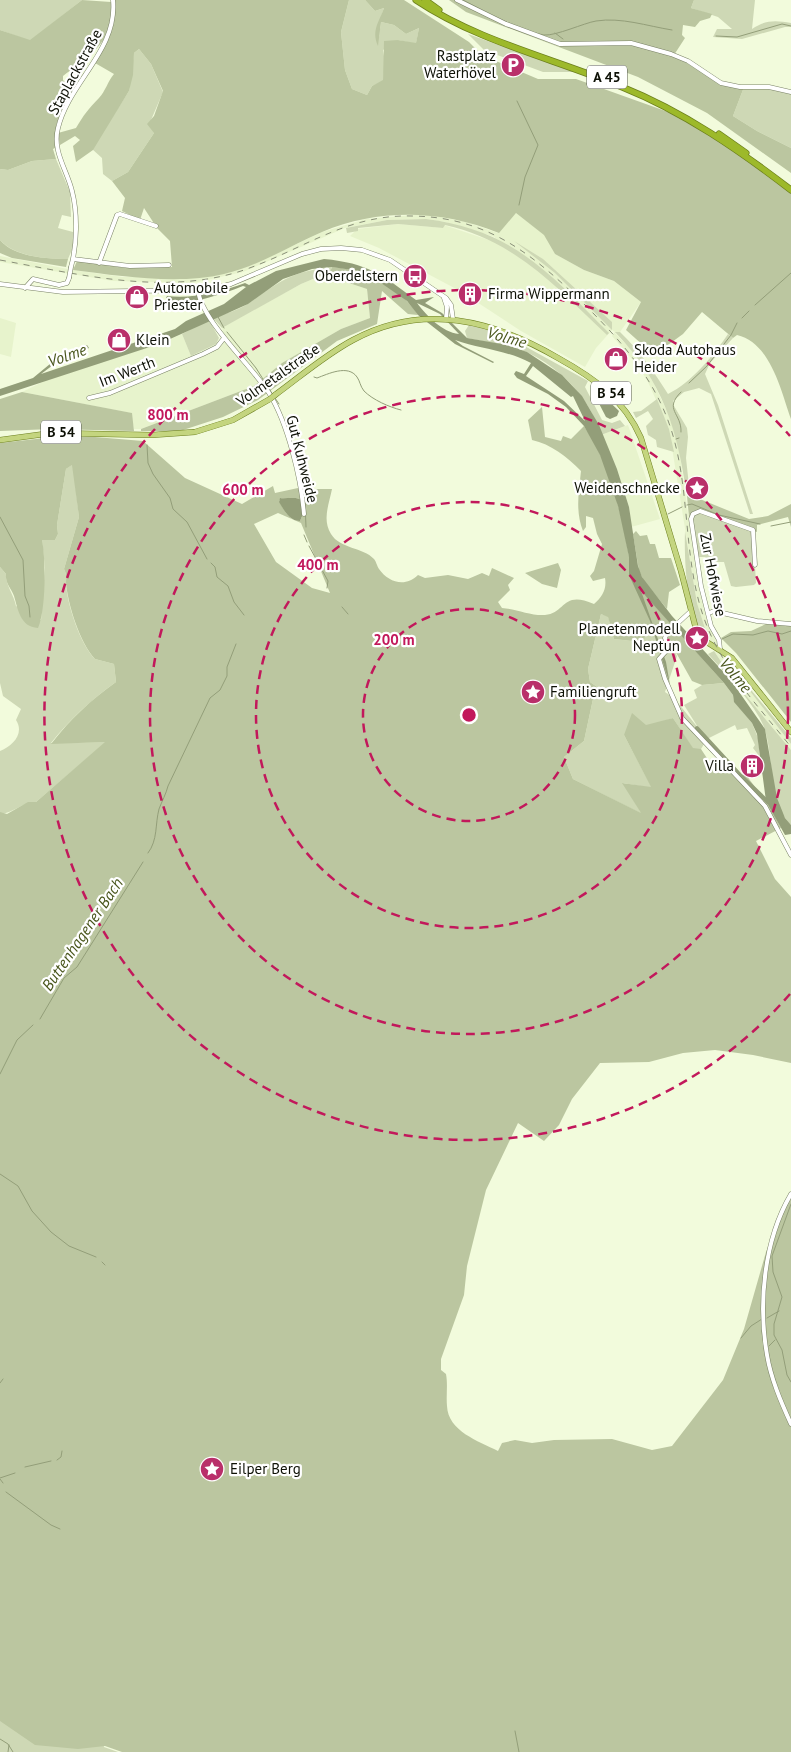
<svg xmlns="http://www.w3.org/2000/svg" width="791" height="1752" font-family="'PT Sans',sans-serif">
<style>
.built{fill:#e7f3cc}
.green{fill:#ced8b5}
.forest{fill:#bbc6a0;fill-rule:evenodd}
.water{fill:#939e79;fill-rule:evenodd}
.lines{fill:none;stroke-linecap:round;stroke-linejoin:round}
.stream{stroke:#939e79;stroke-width:1}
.canal{stroke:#939e79;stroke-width:4}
.minor-casing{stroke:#798165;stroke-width:5}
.major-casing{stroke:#6b7e1d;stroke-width:6}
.highway-casing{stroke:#6b7e1d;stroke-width:7}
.minor{stroke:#fff;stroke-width:4}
.major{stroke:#c4d57f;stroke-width:5}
.highway{stroke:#9db92a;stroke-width:5.5}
.rail{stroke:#898f79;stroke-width:1;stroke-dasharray:6 6;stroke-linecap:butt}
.minor-bridge-casing{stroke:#798165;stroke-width:5;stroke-linecap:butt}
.major-bridge-casing{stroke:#6b7e1d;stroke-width:6;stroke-linecap:butt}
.minor-bridge{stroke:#fff;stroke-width:4}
.major-bridge{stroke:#c4d57f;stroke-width:5}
.ring{fill:none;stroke:#c2185b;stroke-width:2.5;stroke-dasharray:9 6}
.labels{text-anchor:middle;stroke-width:4.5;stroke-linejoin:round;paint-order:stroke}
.shield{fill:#fff;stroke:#565851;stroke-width:1}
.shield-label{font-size:14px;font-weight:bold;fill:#0e1106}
.poi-label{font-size:15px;fill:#0e1106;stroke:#fff;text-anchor:start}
.street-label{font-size:15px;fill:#0e1106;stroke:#fff}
.water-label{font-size:16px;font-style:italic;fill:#49561c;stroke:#fff}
.centre{fill:#c2185b;stroke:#fff;stroke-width:2.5}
.ring-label{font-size:15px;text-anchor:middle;font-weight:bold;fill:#c2185b;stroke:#fff;stroke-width:4.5;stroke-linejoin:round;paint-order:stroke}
</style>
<rect width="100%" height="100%" fill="#f2fbdc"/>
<path class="built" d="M516,213L545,235L555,254L584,270L614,281L641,302L620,332L615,333L632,350L652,380L667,411L678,441L697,580L706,618L717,644L709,641L697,603L669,429L648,382L639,367L612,336L615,332L612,330L596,348L585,367L521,331L460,291L379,248L350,236L357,229L398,224L443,228L444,225L492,241L495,237L445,222L426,219L387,220L345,228L243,272L193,283L113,281L0,262V256L73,270L123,277H209L269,257L322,232L366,219L426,214L466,222L498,233Z
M330,272L337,279L367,289L370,318L341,329L282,363L254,386L141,429H134L131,413L22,392L55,376L159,344L182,334L191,356L216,344L224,334L222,328L228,324L301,284Z
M0,318L16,323L11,357L0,354Z
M628,425L660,519L631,527L629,507L617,469L601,435Z
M714,651L722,655L791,744V750L734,681Z"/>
<path class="green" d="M0,0H82L30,41L0,30Z
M349,0H365L375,11L384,8L381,17L378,45L381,22L394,25L406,34L419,28L416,44L398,40L383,50L385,62L383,81L372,86L367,95L352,89L345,70L341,32Z
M694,0H755L752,29C765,20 775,20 791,23V27H785L742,39L713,37L717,29H732L718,17L691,8Z
M468,34L575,72H543L484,50Z
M139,49L151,64L163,92L151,120L154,133L128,172L112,181L103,174L102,158L92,149L129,91L134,53Z
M744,87H758L791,92V148L757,131L733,116Z
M56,159L70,192L71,217L62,215L58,228L73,232V247L68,259C47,259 15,257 0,240V169L8,170L32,161Z
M426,219C514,230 550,274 609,333L607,335C556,287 516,241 445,225L443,228L398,224L358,228V231L347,233L346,228L387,220Z
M514,241L543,259L612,322V330L555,273Z
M332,267L330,272L301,284L222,328L213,318C224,314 239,310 249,303C280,281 293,271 332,267Z
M209,320L219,338L216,344L191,356L182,334Z
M469,325L503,334L502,345L467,338L465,331Z
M615,332H620C639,350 654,372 668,394C692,382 713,356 728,334L733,338L710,363L705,374L718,405L753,514H750L711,394L699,388L684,392L673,401L674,406L687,428L688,437L686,458L690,495L687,496C677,429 664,383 615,332Z
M510,338L588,381L585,387L602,420L612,423L620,420L625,426L601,435C589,393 549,356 507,345Z
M657,399L669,429L674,452L657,447L656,440L648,435L646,426L653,419L648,411L636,418L633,412L641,411Z
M73,464L79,517L64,569C67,575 66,577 66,583C67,604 80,644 95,659L114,664L116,682C91,700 70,719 51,743L106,742L36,802C22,802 14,813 0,814V751C12,746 25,734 16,720L21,709L3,696L0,683V567L6,574C5,584 14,595 16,606L41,620L45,568L42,540H55L58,534L57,525L66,469Z
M700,512L753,530L756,583L754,585L736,587L731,586L724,562H711L705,557H697L692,520L694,514Z
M685,531L697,603L709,641C686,623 684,559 685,531Z
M601,614L608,616L614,639L632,641L646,631L658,626L669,640L677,656L665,692L674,698L699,729L684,705L697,698L694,690L702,685L724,683L733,695L734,701L752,723L758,738L760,757L753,748L755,745L747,728L737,730L735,725L707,739L701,749H693L673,718L624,735L652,788L623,783L642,814L573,779L564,757L584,741L593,699L600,689L590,682L588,669Z
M714,651L734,681L791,750V825C768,802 774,759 765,730C758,707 725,673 708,654Z
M722,655L791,738V744Z
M0,1699L100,1725L104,1747L118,1752H0Z"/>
<path class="forest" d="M82,0L111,2C119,38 88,57 63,76V80L73,91L56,125L57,147L53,149L56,159L32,161L8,170L0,169V30L30,40Z
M115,0H349L341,32L345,70L352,89L367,95L372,86L383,80L384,41L398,40L416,43L419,28L406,34L394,25L381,22L378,46C371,31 379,22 384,8L375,11L365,0H404L469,42L482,55L538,79H576L671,113L718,139L791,192V419C781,391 771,343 737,335L733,338L702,312L683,334L654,355L626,330L641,302L614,281L584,270L555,254L544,235L516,213L499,233C441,210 380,208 322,232C289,246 259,266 224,274C178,285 120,276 73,270L77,261L126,268L172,267L170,241L157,228L144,208L140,220L122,211L125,198L112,181L128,172L154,133L147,124L154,116L163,91L151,64L139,49L134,53L133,75L129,91L93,150L76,162L73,146L80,140L75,136L60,145L58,133L76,128C83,116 89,108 99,98C105,92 108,81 114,74L95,63C108,42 117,25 115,0Z
M449,0H694L691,8L712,14L710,18L700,21L695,27L683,25L682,35L685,38L674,55L714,80L744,87L733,116L757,131L791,148V173L707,113L638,77L466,12Z
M0,240C14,257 47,259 68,259L66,267L12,258L0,253Z
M332,267C364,269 400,287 418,315L408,314L382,291L377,324L337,341L258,400L223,417L180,431H141V429L254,386L282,363L341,329L370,318L367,289L337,279L330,272Z
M22,392L132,413L134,431L53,429L0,431V399Z
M542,407L545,437L561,441L563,436L571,439L584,426C610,463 621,512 629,556C630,560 629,564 629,568C629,577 634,585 639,592L640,591L648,598L724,683L702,685L692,681L669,640L658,626L646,631L644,640L632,641L614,639L608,617L601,614L588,669L590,682L600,689L601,697L593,699L584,741L564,757L573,779L641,813L622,783L651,787L624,735L632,713L646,725L673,718L693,748L701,749L716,772L746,775L771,808L781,828L756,841L775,879L791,897V1063L753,1055L715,1050L683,1053L649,1062L600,1063L572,1099L559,1125L544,1141L518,1123L486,1190L467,1266L464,1295L441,1359V1370L446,1374C448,1385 446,1395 447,1406C448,1431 478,1441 498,1451L502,1443L515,1440L532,1443L554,1440L612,1439L652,1450L672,1446L723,1380L744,1329L766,1252L791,1192V1752H122L105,1746L78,1749L35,1745L0,1721V812L7,814L28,802H36L105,742L51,744C71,718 90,701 116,682L114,664L95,659C80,643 68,605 66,583C66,577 67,575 64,569L79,517L72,465L66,469L57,525L58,534L55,540H42C46,560 46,610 38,628C20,627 18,609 14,596C11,588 5,583 6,574L0,567V443L54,437H95L143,441L185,478L242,504L273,486L275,493L298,488L304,498L317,489H332C329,504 322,520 331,534C340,549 363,547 374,559C376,561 377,566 379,569C388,582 405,588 418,575L425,578L448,575L468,579L482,573L489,576L492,568L514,578L508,585L510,590L498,602L502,608C516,609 531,616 545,615C566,613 562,590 594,604C602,597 607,589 605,578L593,581L590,576L594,571L602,544L597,534L593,518L586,516V527L583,531C575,511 579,491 581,471C567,457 551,444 532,440L528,420ZM281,498C287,499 295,496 301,500L303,514L300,521C289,521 284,510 279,501ZM278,513L301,523L330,593L312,588L276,562L254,524Z
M690,495L749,519L768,516L791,504V527L788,517L757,525V532L700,512L694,514L692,520L689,517L687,496Z
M636,531L640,536L647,535L650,544H655L659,558H671L680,585L669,592L667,609L644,581L639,571L633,534Z
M558,563L561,570L557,588L542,584L525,573Z
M766,624L791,626V722L736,653L721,638L731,632L751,631Z"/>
<path class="water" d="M324,259C368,263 382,275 416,300L434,297L425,303L442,313L467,338L507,345L527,352L562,375L582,396L599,425L617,469L629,507L638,566L642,577L672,616L730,679L765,729L777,798L785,818L791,825V834L785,835L766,801L757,734L752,723L734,702L733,695L724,683L641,591L666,662L670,685L650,621L629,575V557L618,506L600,455L584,426L566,407L548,394L517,378L514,374L516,371L524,374L531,363C507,350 480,349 455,340L463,346L494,362L493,363L455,344L418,315L407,301L371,276L359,271L332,267L312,269L283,279L248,304L159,344L0,396V389L33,378L56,359L87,345L89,348L57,362L41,374L175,329L186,321L224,304L246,287L243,286C225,293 183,309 166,298L167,296C193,299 221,292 245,283L249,285L276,271ZM417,303L440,314L459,334C442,332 427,316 417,303ZM533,366L571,397L573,396L585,421L564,401L526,376Z
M593,386L619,411L617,416L610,419L606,417L593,392Z
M280,498C287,499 295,496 301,500L303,514L300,521C289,521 284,510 279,502Z"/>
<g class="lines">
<path class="stream" d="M463,0C486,12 519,31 544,35C556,36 584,23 596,21C621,17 647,26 672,30
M555,33L563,39
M716,36L737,37L782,24L791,26
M517,101L538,145L525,177L519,205
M755,305L791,273
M217,315L224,328
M742,318L749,311
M227,332L256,368L273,395
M314,377L317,378C328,374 348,364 357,377C360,381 360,386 364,391C373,400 389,407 401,410
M689,383L707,366L731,335L737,323
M681,392C663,410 682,413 681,432
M275,398L279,404
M286,418L292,445
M676,439L679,438
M147,445L148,463L153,474L170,498L173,509L187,522L207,559
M302,485L304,497
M305,502L306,527
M687,505L692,504L719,515L760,524
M668,514L682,507
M0,517L23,560L25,596L29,606L30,617
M771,526L791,522
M304,535L307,542
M309,546L328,581L327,588
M211,563L215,567L217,577L228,586L234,602L244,615
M342,607L348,614
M722,639L733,634L753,635L768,631L782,634L791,631
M148,853C158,840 155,824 159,809C162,801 166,794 168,786L210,698L220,690L227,676V667L236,644
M40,1019L64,978L77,967L143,862
M0,1074L17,1040L33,1025
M0,1174L18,1186L32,1211L51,1232L69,1246L96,1257
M791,1204L772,1256L773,1272L782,1297L774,1324V1335L782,1350L787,1375L791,1382
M102,1262L105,1265
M767,1318L779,1311
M741,1338L751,1326L762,1319
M769,1346L775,1340
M0,1383L3,1379
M57,1460L61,1457L62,1451
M25,1467L51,1461
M0,1478L15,1473
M0,1479L3,1483
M6,1492L51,1525L60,1529
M515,1731L519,1752
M0,1739L8,1744L13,1752
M8,1752L9,1745"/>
<path class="canal" d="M697,728L741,776L768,802"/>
<g class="minor-casing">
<path id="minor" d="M457,0L506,24L560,44L631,43L671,54L688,61L721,83L740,87H769L791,92
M73,259L130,266L169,265
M99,263L117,215L120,214L156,226
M71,267C77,245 78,214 72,191C67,170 52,151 58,128C69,82 118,50 113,0
M0,284L63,292L207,290L231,284L302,254L321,249L341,248L362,250L390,260L446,298L451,305L453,319
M25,288L33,279L59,285L67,283L69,278
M198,290C201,320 252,366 269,393C288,424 301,478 304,514
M444,298L447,307L446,319
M89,398L110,393L203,354L217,347L224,338
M690,612L667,633L665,638L669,648L659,659L665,679L682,718L765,806L791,855
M709,613L714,611L757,621L791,624
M720,649L719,640L711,626L701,586L691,519L693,514L700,511L753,530L755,565
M791,1194C764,1240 758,1303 767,1355C771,1379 781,1402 791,1424"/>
</g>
<g class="major-casing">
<path id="major" d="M275,395C301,376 325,355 353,340C423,302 493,320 558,358C594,378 624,399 641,438L681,571L697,633L705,641L732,658L791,732
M0,440L52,433L152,435L195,432L233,420L270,399"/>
</g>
<g class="highway-casing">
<path id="highway" d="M416,0C479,42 553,58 622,87C684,112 739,150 791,190
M425,0L439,10
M719,134L746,153"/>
</g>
<use href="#minor" class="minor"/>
<use href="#major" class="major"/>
<use href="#highway" class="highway"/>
<path class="rail" d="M0,260C77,274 164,296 241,271C301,251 346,214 412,216C489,217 535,256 587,307C627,347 661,387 675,443C690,501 684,564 705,621C723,670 759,707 791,747"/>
<g class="minor-bridge-casing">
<path id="minor-bridge" d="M69,278L71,267"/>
</g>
<g class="major-bridge-casing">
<path id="major-bridge" d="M270,399L275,395"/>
</g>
<use href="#minor-bridge" class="minor-bridge"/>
<use href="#major-bridge" class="major-bridge"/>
</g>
<g class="ring">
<circle cx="469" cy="715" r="106"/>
<circle cx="469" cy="715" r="213"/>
<circle cx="469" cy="715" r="319"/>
<path d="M790 994A425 425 0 1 1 790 436"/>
</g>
<defs>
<g id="parking-disc" transform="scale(1.25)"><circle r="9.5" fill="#b92f6a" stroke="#fff"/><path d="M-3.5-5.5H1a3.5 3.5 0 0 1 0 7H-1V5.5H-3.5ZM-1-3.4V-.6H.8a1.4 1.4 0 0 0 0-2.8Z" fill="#fff"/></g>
<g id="bus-disc" transform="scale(1.25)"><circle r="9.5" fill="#b92f6a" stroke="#fff"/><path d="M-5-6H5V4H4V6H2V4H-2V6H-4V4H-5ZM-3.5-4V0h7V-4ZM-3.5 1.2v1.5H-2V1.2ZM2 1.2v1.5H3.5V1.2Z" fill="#fff"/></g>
<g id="building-disc" transform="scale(1.25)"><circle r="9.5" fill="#b92f6a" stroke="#fff"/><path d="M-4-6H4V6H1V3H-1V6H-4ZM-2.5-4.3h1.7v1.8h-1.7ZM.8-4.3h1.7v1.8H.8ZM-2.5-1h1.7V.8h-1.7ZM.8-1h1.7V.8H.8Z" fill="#fff"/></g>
<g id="shop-disc" transform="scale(1.25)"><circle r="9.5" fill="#b92f6a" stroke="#fff"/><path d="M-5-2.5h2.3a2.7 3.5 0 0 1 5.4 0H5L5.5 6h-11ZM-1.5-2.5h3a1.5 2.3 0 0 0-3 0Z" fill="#fff"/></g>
<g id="sight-disc" transform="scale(1.25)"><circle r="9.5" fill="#b92f6a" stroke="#fff"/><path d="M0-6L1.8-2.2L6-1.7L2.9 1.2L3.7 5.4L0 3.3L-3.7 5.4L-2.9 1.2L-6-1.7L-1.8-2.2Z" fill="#fff"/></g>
</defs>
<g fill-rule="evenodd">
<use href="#parking-disc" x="513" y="65"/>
<use href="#bus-disc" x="415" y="276"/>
<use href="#building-disc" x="470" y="294"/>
<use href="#shop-disc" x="137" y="297"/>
<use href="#shop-disc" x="119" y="340"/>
<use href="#shop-disc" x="616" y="359"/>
<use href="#sight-disc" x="697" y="488"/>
<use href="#sight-disc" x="697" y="638"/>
<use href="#sight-disc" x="533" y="692"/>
<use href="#building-disc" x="752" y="766"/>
<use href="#sight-disc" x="212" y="1469"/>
</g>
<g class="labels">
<g class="shield">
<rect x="587" y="65.5" width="40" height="23" rx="4"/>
<rect x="591" y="381.5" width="40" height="23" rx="4"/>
<rect x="41" y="420.5" width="40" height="23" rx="4"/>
</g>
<g class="shield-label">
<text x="607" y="82">A 45</text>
<text x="611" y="398">B 54</text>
<text x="61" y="437">B 54</text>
</g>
<g class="poi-label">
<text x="496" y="61" text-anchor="end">Rastplatz<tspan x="496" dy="17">Waterhövel</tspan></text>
<text x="398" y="281" text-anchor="end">Oberdelstern</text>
<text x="154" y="293">Automobile<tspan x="154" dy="17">Priester</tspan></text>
<text x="488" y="299">Firma Wippermann</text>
<text x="136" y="345">Klein</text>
<text x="634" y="355">Skoda Autohaus<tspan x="634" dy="17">Heider</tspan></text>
<text x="680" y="493" text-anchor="end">Weidenschnecke</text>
<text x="680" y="634" text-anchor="end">Planetenmodell<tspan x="680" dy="17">Neptun</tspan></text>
<text x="550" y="697">Familiengruft</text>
<text x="734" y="771" text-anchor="end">Villa</text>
<text x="230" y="1474">Eilper Berg</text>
</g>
<g class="street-label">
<text transform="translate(75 72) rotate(-61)" y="5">Staplackstraße</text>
<text transform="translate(127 372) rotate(-21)" y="5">Im Werth</text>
<text transform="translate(278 375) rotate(-35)" y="5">Volmetalstraße</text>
<text transform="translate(302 459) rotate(76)" y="5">Gut Kuhweide</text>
<text transform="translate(713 575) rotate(79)" y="5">Zur Hofwiese</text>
</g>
<g class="water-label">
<text transform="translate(507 337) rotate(16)" y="6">Volme</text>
<text transform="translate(67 355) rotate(-19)" y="6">Volme</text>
<text transform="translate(736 675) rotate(50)" y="6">Volme</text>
<text transform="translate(82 934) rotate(-56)" y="6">Buttenhagener Bach</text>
</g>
</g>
<circle cx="469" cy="715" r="8" class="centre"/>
<g class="ring-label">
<text x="168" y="420">800 m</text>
<text x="243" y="495">600 m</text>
<text x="318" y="570">400 m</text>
<text x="394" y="645">200 m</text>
</g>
</svg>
